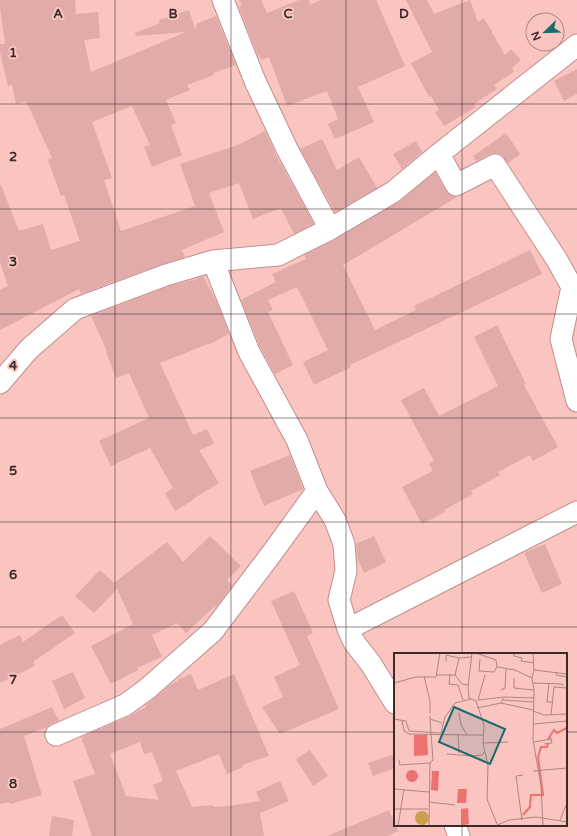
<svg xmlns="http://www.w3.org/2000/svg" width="577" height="836" font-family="'Varela Round',sans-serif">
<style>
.building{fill:#e0aba9;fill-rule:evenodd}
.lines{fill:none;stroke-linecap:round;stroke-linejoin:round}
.minor-casing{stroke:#c28f8d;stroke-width:23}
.minor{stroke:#fff;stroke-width:21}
.grid{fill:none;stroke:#3d2928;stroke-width:1;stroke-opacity:0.55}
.inset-river{fill:none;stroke:#ec7272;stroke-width:2}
.inset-road{fill:none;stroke:#ae8684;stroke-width:1}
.view{fill:#1c696e;fill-opacity:0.15;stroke:#1c696e;stroke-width:2}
.inset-edge{fill:none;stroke:#3d2928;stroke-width:2}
.grid-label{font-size:13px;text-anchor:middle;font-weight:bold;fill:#3d2928;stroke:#fac4c1;stroke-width:4;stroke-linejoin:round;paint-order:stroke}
</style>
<rect width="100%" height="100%" fill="#fac4c1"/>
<path class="building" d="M0,0H75L76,14L98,12L100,38L84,40L91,72L186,32L136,36L135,33L160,23L159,20L189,10L195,28L197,27L196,24L216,16L236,65L213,73L214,75L187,85L190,90L166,100L176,123L171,125L182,155L152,167L144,147L150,145L132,106L92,122L112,178L104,180L121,231L195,206L180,164L238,145L265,131L276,155L314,224L294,234L281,208L253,219L239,183L209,193L224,232L182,250L185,257L162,264L81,294L79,289L0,330V290L8,286L0,262V185H1L19,231L43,224L51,250L80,241L64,195L61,196L48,160L52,158L26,101L16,104L12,85L8,86L0,52V44H5L0,8Z
M239,0H261L267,13L299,0H309L310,5L321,0H376L405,66L358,87L374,122L335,139L328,124L338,119L327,91L287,106L269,57L261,60L259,55L258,56L239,7L242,5Z
M406,0H427L434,14L470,0L478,22L484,18L505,55L511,49L521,60L512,68L514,72L494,85L497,89L474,104L476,107L444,126L435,112L439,110L431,96L429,97L411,63L432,52Z
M577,69V94L564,101L554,81Z
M506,133L520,154L508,163L501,155L496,153L490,154L476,161L473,156Z
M322,139L337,170L359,157L377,188L335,212L300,149Z
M416,141L422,152L402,169L393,154Z
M435,172L446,191L450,195L457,197L343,265L375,330L416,310L414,306L530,250L542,274L350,365L351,367L314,385L303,362L328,350L297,287L268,300L273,310L268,312L293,365L275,374L260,347L241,300L276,282L272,274L306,259L304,255L336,239L399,202Z
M203,276L217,303L229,334L208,345V344L160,363L193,435L207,429L214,444L199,450L219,483L193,499V500L175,511L165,493L173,488L150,448L111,466L99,441L149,418L129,373L116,378L106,352L107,351L91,316L170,286L192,280V281Z
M497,325L526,384L524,385L558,447L533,461L530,455L498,472L500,475L471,491L473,494L444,510L445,512L422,524L402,487L433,471L429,464L434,461L401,400L424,388L439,416L498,386L474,337Z
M290,455L303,489L264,506L250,471Z
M210,536L241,566L227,580L232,586L217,606L215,608L214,607L186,633L177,623L152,635L162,657L137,668L138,670L111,684L91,646L133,624L117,589L94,613L75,596L100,570L114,583L167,542L183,562Z
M374,536L386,562L364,573L357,558L356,544Z
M545,544L562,584L542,593L524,553Z
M294,591L313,633L307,636L339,709L280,734L262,707L283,697L274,677L300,665L271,601Z
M62,615L75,633L33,662L35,666L0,683V645L20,635L23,642Z
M73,672L85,698L64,709L52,681Z
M191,674L198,690L234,674L269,756L242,765L243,767L227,774L219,754L176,771L192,807L213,805V807L229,806L260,801L256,792L280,781L289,801L260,813L264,836H92L73,781L95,774L81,737L130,716L146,707V705L170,685L178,681L177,680ZM140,742L144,754L152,752L163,781L153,785L159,800L126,796L110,754Z
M52,707L59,721L51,724L47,727L24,736L42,795L10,804L9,802L0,804V729Z
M310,750L328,776L313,786L296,759Z
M395,754V768L373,776L368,763Z
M389,810L398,831L388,836H327Z
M52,816L74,820L72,836H49Z"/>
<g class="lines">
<g class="minor-casing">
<path id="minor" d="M223,0L255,81L287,149L330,229
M439,154L456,185L495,165L557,260L572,287L561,339L577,401
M0,383L29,349L75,309L166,275L213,261L278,255L330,229L393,192L439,154L577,45
M317,491L335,520L344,544L346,571L339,600L348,629L354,642L371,664L395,703
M348,629L577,512
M56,735L125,705L147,689L213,631L272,553L317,491L297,440L249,352L213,261
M455,825L459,836"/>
</g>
<use href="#minor" class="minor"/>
</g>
<path class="grid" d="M115,0V836M231,0V836M346,0V836M462,0V654M0,104H577M0,209H577M0,314H577M0,418H577M0,522H577M0,627H577M0,732H395M566,732H577M462,825V836"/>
<g transform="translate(394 653)">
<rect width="173" height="173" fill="#fac4c1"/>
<path d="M21 165a7 7 0 1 1 14 0a7 7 0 1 1-14 0Z" fill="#cca04a"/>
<path d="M20,82H33L34,102L20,103ZM12 123a6 6 0 1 1 12 0a6 6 0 1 1-12 0ZM38,118H45L44,138L37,137ZM64,136H73L72,150H63ZM74,155L75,171L67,173V156Z" fill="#ec7272"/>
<path class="inset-river" d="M154,86L160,77L163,80L173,75M129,162L136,154L137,142H149L144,104L147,94H153L154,90"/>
<path class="inset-road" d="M78,0L74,34L75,45L82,48L90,72L89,90L94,113L93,146L103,171M82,0L102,7L103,14L121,17L138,25M120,0V3L128,5L127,8L140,10M65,5L78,4M86,6L85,18L100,19L103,14M52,8V2L65,5L61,22M140,17L173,21M163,19L162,22L173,24V30M56,21L55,31L64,32L69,47M43,22H61L68,31L74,32M30,23L36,48V60M120,25V35L140,37M138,25L140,37L139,87L147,133L149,173M138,25L140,17L139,0M0,30L22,24H42L46,0M139,30L168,31L169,33M155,30L153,49H158M107,37L111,35L112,16M84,47L91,22M84,47L109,44M109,47L139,49M107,50L110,44L140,45M83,55L107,50L139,57M139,58L150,62L173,61M65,60L67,72L73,82H90M157,62L160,34L173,35M36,63V66L48,70M0,66L12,68L15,78L47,80L51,64L61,50L77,46M8,67L10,78L15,81L73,82M139,71L173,68M64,81L65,100M140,89L157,86V84M89,90L114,89M150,91L158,90L157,86M53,101L79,103L88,102L90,99M5,107L6,112L36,110M139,118L173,115M0,136L35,139M35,149L61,152M0,156H34M128,167L122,123L129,122M166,167L173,150M4,173L10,136M35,173L36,110L39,107L36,66M101,173L115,167L142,164L173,169"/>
<path class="view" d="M60,54L111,76L96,111L45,89Z"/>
<rect width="173" height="173" class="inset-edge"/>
</g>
<g class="grid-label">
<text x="58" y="18">A</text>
<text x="173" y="18">B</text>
<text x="288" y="18">C</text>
<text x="404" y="18">D</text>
<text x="13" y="57">1</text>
<text x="13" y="161">2</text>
<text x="13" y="266">3</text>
<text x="13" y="370">4</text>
<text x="13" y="475">5</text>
<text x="13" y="579">6</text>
<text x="13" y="684">7</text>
<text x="13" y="788">8</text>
</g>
<g transform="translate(545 32) rotate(247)"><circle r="19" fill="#fac4c1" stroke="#ae8684"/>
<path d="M0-3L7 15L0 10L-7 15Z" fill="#1c696e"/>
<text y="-6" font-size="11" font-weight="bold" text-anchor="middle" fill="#3d2928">N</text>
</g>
</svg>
